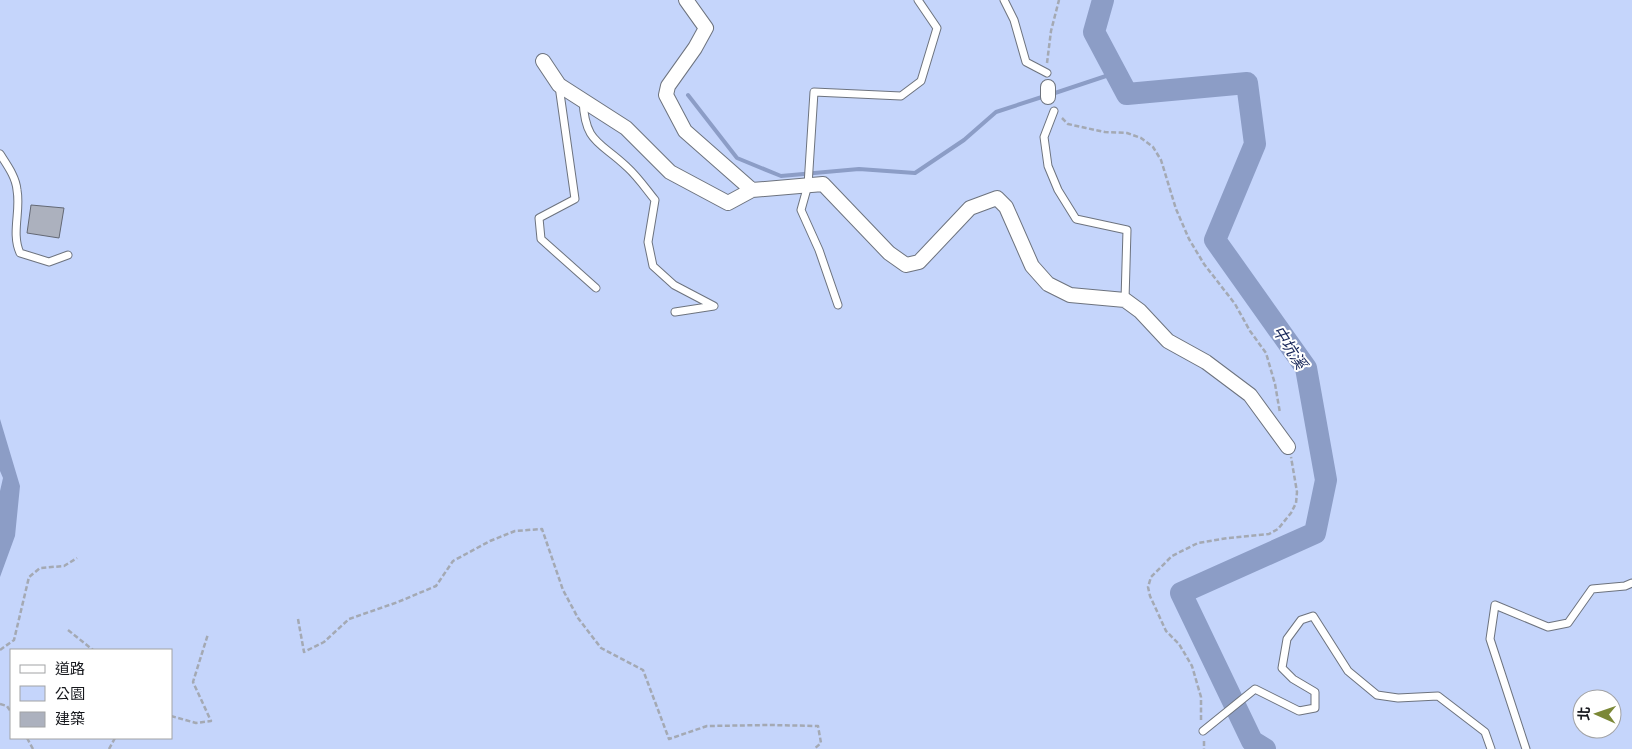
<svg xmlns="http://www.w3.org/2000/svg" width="1632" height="749" font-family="'Asap Condensed','Noto Sans TC',sans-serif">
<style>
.green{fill:#c5d5fb;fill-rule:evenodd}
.water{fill:#8c9dc6}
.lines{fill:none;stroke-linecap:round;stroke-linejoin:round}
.stream{stroke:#8c9dc6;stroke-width:4}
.river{stroke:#8c9dc6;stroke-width:22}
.building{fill:#acb1be;stroke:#636874}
.service-casing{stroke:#6d737e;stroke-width:9}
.minor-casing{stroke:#6d737e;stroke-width:16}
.path{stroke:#a4a9b3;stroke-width:2.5;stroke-dasharray:5 2.5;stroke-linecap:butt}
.service{stroke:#fff;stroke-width:7}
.minor{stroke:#fff;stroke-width:14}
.labels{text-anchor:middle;stroke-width:4;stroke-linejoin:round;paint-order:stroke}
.water-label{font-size:16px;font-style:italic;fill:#172659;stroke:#fff}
</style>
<rect width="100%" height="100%" fill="#e9effc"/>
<path class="green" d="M0,0H1632V749H0ZM11,650H171V738H11ZM1582,699H1612V729H1582Z"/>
<path class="water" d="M0,419L20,486L15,536L0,577V491L3,478L0,471Z"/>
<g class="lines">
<path class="stream" d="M1052,94L1115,73
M688,95L737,158L781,176L859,169L915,173L964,140L996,112L1045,96"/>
<path class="river" d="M1103,0L1094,32L1127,94L1247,83L1255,144L1215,240L1306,368L1326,480L1315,533L1181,593L1252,741L1265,749"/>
</g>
<path class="building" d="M31,205L64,208L59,238L27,233Z"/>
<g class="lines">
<g class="service-casing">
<path id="service" d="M1004,0L1014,20L1026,62L1047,73
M559,86L575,199L539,218L541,239L596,288
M583,100C585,144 600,141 627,167C638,177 646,189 655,200L648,242L653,266L674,285L714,306L675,312
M1054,111L1044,137L1048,166L1058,190L1076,219L1127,230L1125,300
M0,154C7,165 16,177 17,190C21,211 11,233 20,253L49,262L68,255
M838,305L819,250L801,210L808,185L814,92L901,96L921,81L937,28L918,0
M1203,731L1255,689L1299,711L1315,708V692L1293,679L1282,668L1287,639L1301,620L1313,616L1348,671L1377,695L1398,698L1438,696L1485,732L1491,749
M1526,749L1490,639L1495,605L1548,627L1568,623L1592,589L1625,586L1632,583"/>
</g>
<g class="minor-casing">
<path id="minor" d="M686,0L706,28L695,48L668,86L666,95L685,131L752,190
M543,61L559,85L626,128L670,172L728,203L752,190L823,184L889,253L906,265L919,262L970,208L997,198L1006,207L1032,266L1048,284L1070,295L1125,300L1140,311L1168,341L1206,362L1250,395L1288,447
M1048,87V97"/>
</g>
<path class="path" d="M1047,63L1051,31L1059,0
M1062,118L1068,124L1086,128L1105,132L1127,133L1141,138L1153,147L1161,160L1176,209L1189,239L1204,264L1235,304L1250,331L1266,353L1275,384L1280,413
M298,619L304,652L324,642L349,619L398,602L436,586L453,561L490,541L515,531L542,529L563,590L578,618L601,648L643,670L669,739L707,726L770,725L818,726L821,743L814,749
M68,630L93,650
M0,650L14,640L29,577L40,568L64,566L77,558
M0,704L7,706L11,712
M171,716L196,723L211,721L193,682L208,634
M1201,720V697L1192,666L1179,644L1166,631L1150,596L1148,587L1151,577L1172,556L1198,543L1228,538L1269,534L1278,529L1291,513L1296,503L1297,492L1291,457
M27,738L33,749
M1204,741V749
M109,749L115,738"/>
<use href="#service" class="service"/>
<use href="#minor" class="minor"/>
</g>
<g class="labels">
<g class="water-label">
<text transform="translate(1290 347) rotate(57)" y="6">中坑溪</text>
</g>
</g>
<rect x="10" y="649" width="162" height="90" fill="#ffffff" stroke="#a2a3a5"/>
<rect x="20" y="665" width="25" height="8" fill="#ffffff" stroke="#a2a3a5"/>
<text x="55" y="674" font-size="15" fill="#16181d">道路</text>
<rect x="20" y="686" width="25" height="15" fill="#c5d5fb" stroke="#a2a3a5"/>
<text x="55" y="699" font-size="15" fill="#16181d">公園</text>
<rect x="20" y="712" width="25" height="15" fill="#acb1be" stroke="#a2a3a5"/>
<text x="55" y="724" font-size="15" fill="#16181d">建築</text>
<g transform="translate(1597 714) rotate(272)"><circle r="24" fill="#ffffff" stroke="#a2a3a5"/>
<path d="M0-4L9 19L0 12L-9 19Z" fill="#7b8836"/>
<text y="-8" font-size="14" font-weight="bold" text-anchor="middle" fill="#16181d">北</text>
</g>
</svg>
